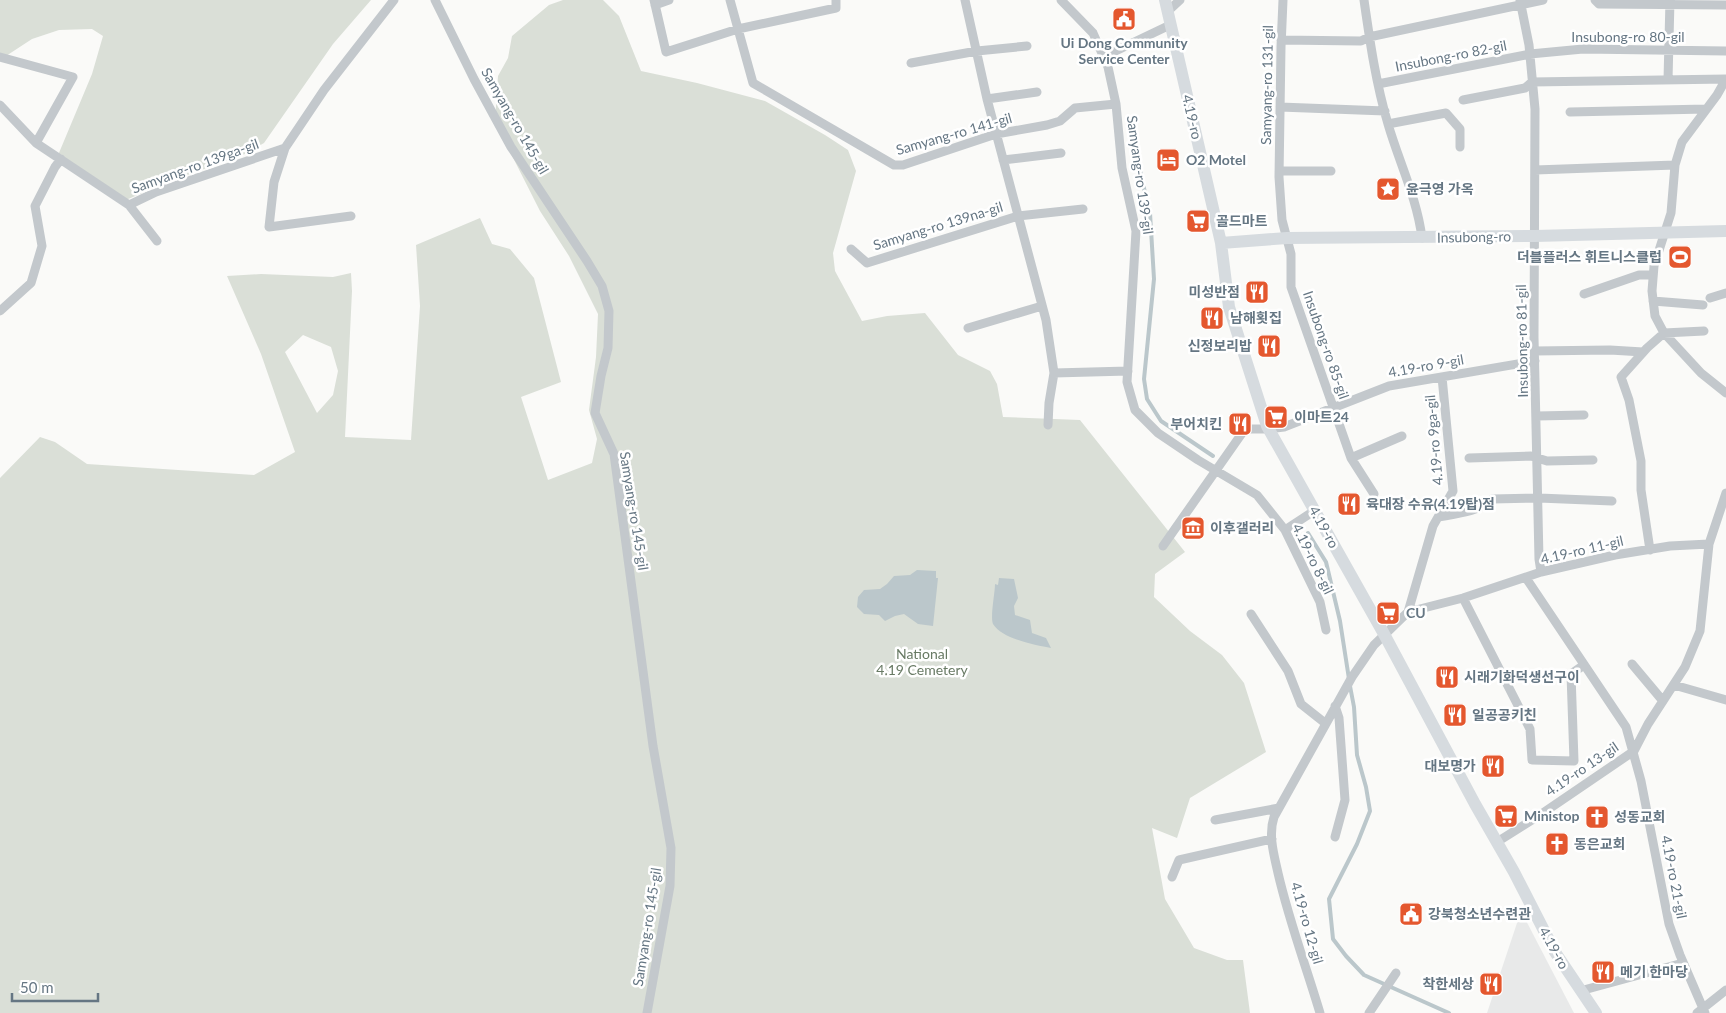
<svg xmlns="http://www.w3.org/2000/svg" width="1726" height="1013" font-family="Lato,'Noto Sans KR',sans-serif">
<style>
.built{fill:#e8e9e9}
.green{fill:#dadfd7;fill-rule:evenodd}
.water{fill:#bbc7cb}
.lines{fill:none;stroke-linecap:round;stroke-linejoin:round}
.stream{stroke:#bbc7cb;stroke-width:4}
.street{stroke:#c3c8cc;stroke-width:9}
.secondary{stroke:#d6dbdf;stroke-width:12}
.labels{text-anchor:middle;stroke-width:5;stroke-linejoin:round;paint-order:stroke}
.street-label{font-size:14px;fill:#657683;stroke:#fff}
.poi-label{font-size:14px;font-weight:bold;fill:#657683;stroke:#fff;text-anchor:start}
.park-label{font-size:14px;fill:#687a64;stroke:#fff}
</style>
<rect width="100%" height="100%" fill="#fafaf8"/>
<path class="built" d="M1521,911L1574,1013H1487Z"/>
<path class="green" d="M0,0H371L333,44L264,143L243,155L165,183L126,200L56,160L92,74L103,36L92,29L59,30L32,39L6,56L0,57Z
M563,0H603L619,16L641,71L697,83L765,101L825,135L848,150L856,171L833,253L835,271L862,321L887,316L925,313L958,355L990,371L997,384L1003,417L1080,420L1185,552L1155,574L1154,597L1190,631L1222,655L1244,683L1266,752L1190,798L1177,838L1152,828L1165,899L1194,948L1227,960H1243L1250,1013H0V478L40,437L55,442L87,464L254,475L295,452L261,354L227,276L261,274L333,277L351,273L352,291L345,437L411,440L420,306L416,245L480,218L492,244L510,249L534,278L561,382L521,397L548,480L592,463L597,439L589,410L596,357L598,314L569,256L540,211L495,122L498,76L508,58L512,36L549,5ZM303,335L331,347L338,371L333,395L317,413L285,352Z"/>
<path class="water" d="M917,570L936,571V578H938L933,626L918,624L904,614L895,616L885,621L879,615L864,614L857,607L858,597L864,590L880,589L887,584L894,576L910,575Z
M999,578L1014,579L1018,598L1014,606L1015,615L1030,620L1032,633L1046,638L1051,648C1035,645 1002,639 993,624C990,617 995,593 995,584L998,585Z"/>
<g class="lines">
<path class="stream" d="M1135,135L1141,176L1150,213L1154,279L1144,379L1147,399L1161,421L1213,456
M1308,533L1326,562L1340,621L1349,679
M1350,686L1354,707L1357,755L1366,787L1370,811L1357,844L1329,899L1333,939L1346,956L1364,975L1449,1013"/>
<path class="street" d="M435,0L474,79L511,147L587,261L602,286L609,311L608,348L601,376L595,413L614,454L653,746L671,848L670,886L647,1013
M654,0L666,52L738,29L836,8V0
M730,0L753,83L894,165H903L996,134L1047,125L1060,121L1075,108L1116,104
M965,0L987,99L1046,320L1054,373L1049,403L1048,425
M1061,0L1093,33L1108,67L1116,104L1122,168L1136,231L1127,382L1135,410L1158,433L1198,460L1257,495L1285,530L1320,602L1326,630
M1283,0L1281,47L1279,177L1282,220L1291,254V287L1351,458L1374,494
M1364,0C1370,42 1376,84 1388,124C1399,162 1417,198 1422,238
M1520,0L1529,45L1535,109L1534,337L1539,559L1541,572
M1595,0L1599,4L1726,5
M655,5L669,0
M1167,12L1180,0
M1281,40L1361,41L1369,37L1543,0
M0,57L73,77L36,143
M1103,57L1170,25
M911,63L977,51L1027,46
M1726,79L1717,95L1682,142L1675,165L1671,213L1654,266L1652,291L1655,316L1664,333L1701,373L1726,393
M1668,80L1670,0
M1378,84L1530,54L1583,49L1726,51
M987,99L1037,92
M1463,100L1525,88L1532,82L1726,79
M0,105L36,143L129,205
M1280,107L1385,111
M1570,112L1706,109
M1388,124L1446,113L1460,129V147
M1003,160L1061,153
M1535,170L1675,165
M1279,171H1331
M351,216L269,227L274,182L285,148L324,90L394,0
M157,241L129,205L156,192L285,148
M851,249L867,263L1018,216L1083,209
M1584,294L1639,275H1653
M1710,298L1726,293
M1653,301L1703,305
M0,311L31,283L42,246L35,206L55,167L61,159
M968,328L1042,306
M1535,351L1610,350L1643,352
M1054,373L1128,371
M1537,416L1584,415
M1351,458L1402,436
M1469,458L1531,456L1547,461L1593,460
M1438,517C1455,514 1480,512 1492,499L1539,498L1612,501
M1285,530L1314,511
M1163,546L1245,429H1268L1284,427L1389,386L1535,361
M1650,550L1641,490V461L1629,400L1621,377L1647,348L1664,333L1704,331
M1526,578L1626,727L1641,781L1669,924L1680,955L1705,1013
M1463,598L1530,729L1532,760L1574,761L1571,674L1584,665
M1408,612L1433,526L1453,491L1442,377
M1251,614L1288,671L1301,704L1325,723
M1632,664L1663,701
M1674,685L1726,700
M1215,820L1279,808
M1335,837L1345,800L1339,718L1335,706
M1497,842L1540,815L1634,751L1648,724L1685,667L1700,631L1709,544L1726,493
M1172,877L1179,860L1272,839
M1580,991L1683,963
M1320,1013C1306,966 1289,921 1278,873C1274,855 1268,835 1274,817L1352,677L1374,645L1408,612L1463,598L1541,572L1615,555L1670,546L1709,544
M1369,1013L1396,973
M1697,1013L1726,990"/>
<path class="secondary" d="M1165,0L1221,243L1229,307L1267,426L1384,634L1475,804L1514,872L1555,952L1596,1013
M1221,243L1287,238L1535,236L1726,231"/>
</g>
<defs>
<g id="civic-square" transform="scale(1.25)"><rect x="-9" y="-9" width="18" height="18" rx="4" fill="#e4572e" stroke="#fff"/><path d="M-.6-6.5H3V-4.5H.6V-3L4-1V1h2V6H-6V1h2V-1L-.6-3ZM-1.2 2.5V6h2.4V2.5Z" fill="#fff"/></g>
<g id="hotel-square" transform="scale(1.25)"><rect x="-9" y="-9" width="18" height="18" rx="4" fill="#e4572e" stroke="#fff"/><path d="M-6-4.5h1.5V1H6V5H4.5V3h-9V5H-6ZM-4 0a1.8 1.8 0 1 1 3.6 0ZM.5 0V-2.5h3Q6-2.5 6 0Z" fill="#fff"/></g>
<g id="sight-square" transform="scale(1.25)"><rect x="-9" y="-9" width="18" height="18" rx="4" fill="#e4572e" stroke="#fff"/><path d="M0-6L1.8-2.2L6-1.7L2.9 1.2L3.7 5.4L0 3.3L-3.7 5.4L-2.9 1.2L-6-1.7L-1.8-2.2Z" fill="#fff"/></g>
<g id="supermarket-square" transform="scale(1.25)"><rect x="-9" y="-9" width="18" height="18" rx="4" fill="#e4572e" stroke="#fff"/><path d="M-6-5.5h2.5l.6 2H6L4.5 2H-2.5L-4.4-4H-6ZM-1.5 3.2a1.3 1.3 0 1 0 .1 0ZM3 3.2a1.3 1.3 0 1 0 .1 0Z" fill="#fff"/></g>
<g id="stadium-square" transform="scale(1.25)"><rect x="-9" y="-9" width="18" height="18" rx="4" fill="#e4572e" stroke="#fff"/><path d="M0-5a6.5 5 0 1 0 0 10a6.5 5 0 1 0 0-10ZM-3.5-1.8h7v3.6h-7Z" fill="#fff"/></g>
<g id="restaurant-square" transform="scale(1.25)"><rect x="-9" y="-9" width="18" height="18" rx="4" fill="#e4572e" stroke="#fff"/><path d="M-5-6h1v4h1v-4h1v4h1v-4h1v5L-1.5 .5V6h-2V.5L-5-1ZM5-6V6H3V1.5H1.5Q1.5-4 5-6Z" fill="#fff"/></g>
<g id="museum-square" transform="scale(1.25)"><rect x="-9" y="-9" width="18" height="18" rx="4" fill="#e4572e" stroke="#fff"/><path d="M0-6L6-3V-2H-6V-3ZM-5-1h2V3h-2ZM-1-1h2V3h-2ZM3-1h2V3H3ZM-6 4H6V6H-6Z" fill="#fff"/></g>
<g id="church-square" transform="scale(1.25)"><rect x="-9" y="-9" width="18" height="18" rx="4" fill="#e4572e" stroke="#fff"/><path d="M-1.2-6h2.4v3.5h3.3v2.4h-3.3V6h-2.4V-.1h-3.3v-2.4h3.3Z" fill="#fff"/></g>
</defs>
<g fill-rule="evenodd">
<use href="#civic-square" x="1124" y="19"/>
<use href="#hotel-square" x="1168" y="160"/>
<use href="#sight-square" x="1388" y="189"/>
<use href="#supermarket-square" x="1198" y="221"/>
<use href="#stadium-square" x="1680" y="257"/>
<use href="#restaurant-square" x="1257" y="292"/>
<use href="#restaurant-square" x="1212" y="318"/>
<use href="#restaurant-square" x="1269" y="346"/>
<use href="#supermarket-square" x="1276" y="417"/>
<use href="#restaurant-square" x="1240" y="424"/>
<use href="#restaurant-square" x="1349" y="504"/>
<use href="#museum-square" x="1193" y="528"/>
<use href="#supermarket-square" x="1388" y="613"/>
<use href="#restaurant-square" x="1447" y="677"/>
<use href="#restaurant-square" x="1455" y="715"/>
<use href="#restaurant-square" x="1493" y="766"/>
<use href="#supermarket-square" x="1506" y="816"/>
<use href="#church-square" x="1597" y="817"/>
<use href="#church-square" x="1557" y="844"/>
<use href="#civic-square" x="1411" y="914"/>
<use href="#restaurant-square" x="1603" y="972"/>
<use href="#restaurant-square" x="1491" y="984"/>
</g>
<g class="labels">
<g class="street-label">
<text x="1628" y="42">Insubong-ro 80-gil</text>
<text transform="translate(1451 56) rotate(-11)" y="5">Insubong-ro 82-gil</text>
<text transform="translate(1267 85) rotate(-89)" y="5">Samyang-ro 131-gil</text>
<text transform="translate(1192 117) rotate(77)" y="5">4.19-ro</text>
<text transform="translate(515 121) rotate(60)" y="5">Samyang-ro 145-gil</text>
<text transform="translate(954 134) rotate(-16)" y="5">Samyang-ro 141-gil</text>
<text transform="translate(195 166) rotate(-20)" y="5">Samyang-ro 139ga-gil</text>
<text transform="translate(1140 175) rotate(82)" y="5">Samyang-ro 139-gil</text>
<text transform="translate(938 226) rotate(-17)" y="5">Samyang-ro 139na-gil</text>
<text transform="translate(1474 237) rotate(-1)" y="5">Insubong-ro</text>
<text transform="translate(1522 341) rotate(-91)" y="5">Insubong-ro 81-gil</text>
<text transform="translate(1326 345) rotate(71)" y="5">Insubong-ro 85-gil</text>
<text transform="translate(1426 366) rotate(-10)" y="5">4.19-ro 9-gil</text>
<text transform="translate(1434 440) rotate(-95)" y="5">4.19-ro 9ga-gil</text>
<text transform="translate(634 511) rotate(81)" y="5">Samyang-ro 145-gil</text>
<text transform="translate(1324 527) rotate(61)" y="5">4.19-ro</text>
<text transform="translate(1582 550) rotate(-13)" y="5">4.19-ro 11-gil</text>
<text transform="translate(1313 559) rotate(64)" y="5">4.19-ro 8-gil</text>
<text transform="translate(1582 769) rotate(-34)" y="5">4.19-ro 13-gil</text>
<text transform="translate(1674 877) rotate(79)" y="5">4.19-ro 21-gil</text>
<text transform="translate(1307 923) rotate(74)" y="5">4.19-ro 12-gil</text>
<text transform="translate(647 927) rotate(-81)" y="5">Samyang-ro 145-gil</text>
<text transform="translate(1554 948) rotate(61)" y="5">4.19-ro</text>
</g>
<g class="poi-label">
<text x="1124" y="48" text-anchor="middle">Ui Dong Community<tspan x="1124" dy="16">Service Center</tspan></text>
<text x="1186" y="165">O2 Motel</text>
<text x="1406" y="194">윤극영 가옥</text>
<text x="1216" y="226">골드마트</text>
<text x="1662" y="262" text-anchor="end">더블플러스 휘트니스클럽</text>
<text x="1240" y="297" text-anchor="end">미성반점</text>
<text x="1230" y="323">남해횟집</text>
<text x="1252" y="351" text-anchor="end">신정보리밥</text>
<text x="1294" y="422">이마트24</text>
<text x="1222" y="429" text-anchor="end">부어치킨</text>
<text x="1366" y="509">육대장 수유(4.19탑)점</text>
<text x="1210" y="533">이후갤러리</text>
<text x="1406" y="618">CU</text>
<text x="1464" y="682">시래기화덕생선구이</text>
<text x="1472" y="720">일공공키친</text>
<text x="1476" y="771" text-anchor="end">대보명가</text>
<text x="1524" y="821">Ministop</text>
<text x="1614" y="822">성동교회</text>
<text x="1574" y="849">동은교회</text>
<text x="1428" y="919">강북청소년수련관</text>
<text x="1620" y="977">메기 한마당</text>
<text x="1474" y="989" text-anchor="end">착한세상</text>
</g>
<g class="park-label">
<text x="922" y="659">National<tspan x="922" dy="16">4.19 Cemetery</tspan></text>
</g>
</g>
<path d="M12 993v8h86v-8" fill="none" stroke="#657683" stroke-width="2.5"/>
<text x="20" y="993" font-size="15" fill="#657683" stroke="#ffffff" stroke-width="4" paint-order="stroke">50 m</text>
</svg>
